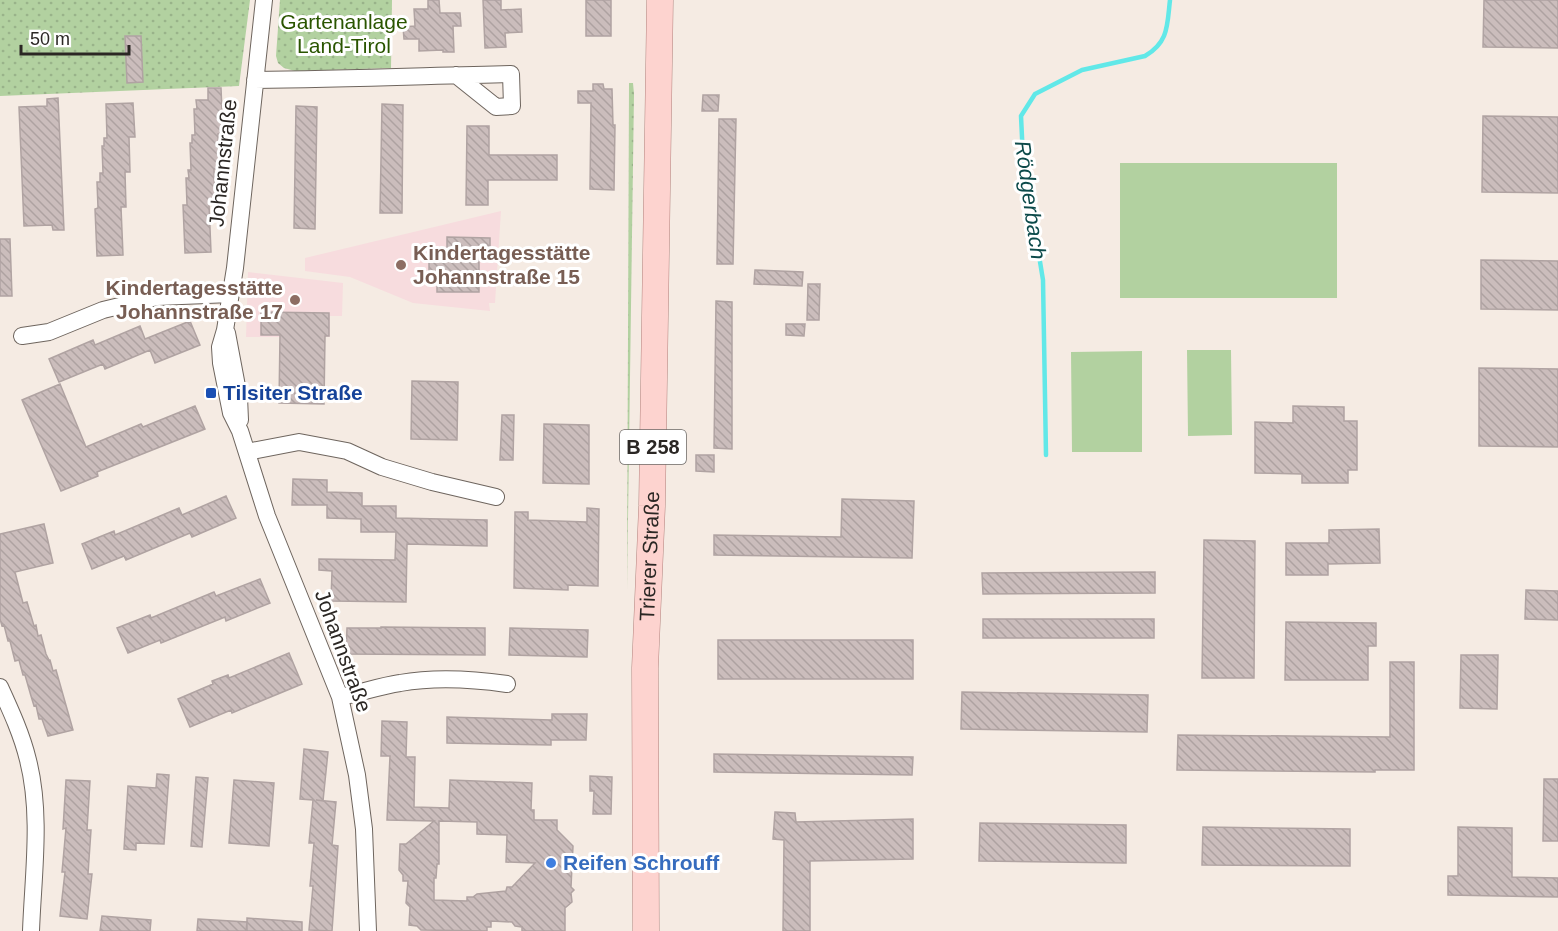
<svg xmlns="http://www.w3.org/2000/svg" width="1558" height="931" font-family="Helvetica,sans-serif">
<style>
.education{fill:#f7dcde}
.grass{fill:url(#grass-dots)}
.park{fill:#b2d1a0}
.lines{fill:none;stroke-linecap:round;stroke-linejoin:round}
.stream{stroke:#61e8e8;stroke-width:4.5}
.building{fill:url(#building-back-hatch);stroke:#b0a3a2;stroke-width:1.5;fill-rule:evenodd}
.street-casing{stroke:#6e655e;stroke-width:18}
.primary-casing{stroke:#b2837e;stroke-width:27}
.street{stroke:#fff;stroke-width:16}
.primary{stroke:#fdd3cf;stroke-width:26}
.education-dot{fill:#8d6e63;stroke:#fff;stroke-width:2}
.transit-dot{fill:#1a4fb4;stroke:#fff;stroke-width:2}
.shop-dot{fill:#3f7fe0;stroke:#fff;stroke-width:2}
.labels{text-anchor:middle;stroke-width:6;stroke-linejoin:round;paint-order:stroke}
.shield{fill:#fff;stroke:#6b6866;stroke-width:1.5}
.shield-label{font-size:20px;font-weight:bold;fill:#2b2724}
.park-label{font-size:21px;fill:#2a5500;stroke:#fff}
.street-label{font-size:21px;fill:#2b2724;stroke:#fff}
.education-label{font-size:21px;font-weight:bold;fill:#785e54;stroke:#fff;text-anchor:start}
.transit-label{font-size:21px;font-weight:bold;fill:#164399;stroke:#fff;text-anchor:start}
.shop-label{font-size:21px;font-weight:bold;fill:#366cbe;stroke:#fff;text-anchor:start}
.water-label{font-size:22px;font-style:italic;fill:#0c4a4a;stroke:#fff}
</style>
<defs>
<pattern id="grass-dots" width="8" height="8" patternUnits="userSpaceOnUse" patternTransform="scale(1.5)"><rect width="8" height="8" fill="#b2d1a0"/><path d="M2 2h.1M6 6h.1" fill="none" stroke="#99b38a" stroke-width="1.8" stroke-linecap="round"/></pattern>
<pattern id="building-back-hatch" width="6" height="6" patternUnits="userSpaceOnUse" patternTransform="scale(1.5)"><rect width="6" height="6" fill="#cbbdbc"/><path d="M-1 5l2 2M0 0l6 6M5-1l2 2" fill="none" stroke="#aea2a1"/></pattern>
</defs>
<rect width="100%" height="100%" fill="#f5ebe3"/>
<path class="education" d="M501,211L495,303H489L490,311L413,303L350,277L305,271V258Z
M248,272L343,283L342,316H330V337H246Z"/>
<path class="grass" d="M0,0H250L239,86L0,96Z
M280,0H392L391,68L295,71L284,68L278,63L276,56Z
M629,83H633L634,94L627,590Z"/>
<path class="park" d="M1120,163H1337V298H1120Z
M1187,350H1231L1232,435L1188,436Z
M1142,351V452H1072L1071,352Z"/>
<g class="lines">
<path class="stream" d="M1046,455L1043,280L1023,158L1021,116L1035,94L1082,70L1145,56C1169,42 1167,25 1170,0"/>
</g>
<path class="building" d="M428,0H439L440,13H460L461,26H453L454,52H443V50L419,51V39H404L403,27L415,26L414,9H428Z
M483,0H501V10L521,9L522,32L505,33L506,47L485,48Z
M586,0H611V36H586Z
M1484,0H1558V48L1483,47Z
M125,36H141L143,82L127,83Z
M593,84H603L604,89H612L613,125H615L614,190L590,189L591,103H578V91H593Z
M208,88H221L223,134H218L219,169H214L215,204H209L211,252L185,253L183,205H187L186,178H189L188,170H191L190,143H192V135H195L194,109H197L196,100H208Z
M703,95H719L718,111H702Z
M58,98L64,230H53L52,225L24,226L19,107L47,106V99Z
M133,103L135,137H129L130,172H125L126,207H121L123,255L97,256L95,209L98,208L97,182H100V173H103L102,146H104V138H107L106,104Z
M382,104L403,105L402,213H380Z
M296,106L317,107L315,229L294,228Z
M1483,116L1558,117V193L1482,192Z
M719,119H736L733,264H717Z
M467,126H489V155H557V180H488V205H466Z
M447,237L490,238V257H479V292H437V272H429V255H447Z
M0,239H10L12,296H0Z
M1481,260L1558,261V310L1481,309Z
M755,270L803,272L802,286L754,284Z
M808,284H820L819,320H807Z
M716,301L732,302V449L714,448Z
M261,312L329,313V336H325L324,404L279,403L280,335H261Z
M190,321L200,345L155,363L150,350L105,369L103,364L59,382L49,359L93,340L95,345L140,326L145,339Z
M786,324H805L804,336L786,335Z
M1479,368L1558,369V447L1479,446Z
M412,381L458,382L457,440L411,439Z
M60,384L86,447L141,424L143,427L195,406L205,429L97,472L98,476L61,491L22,400Z
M1293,406L1344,407V421H1357V470H1348V483H1302V474L1255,473V422L1293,423Z
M502,415H514L513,460H500Z
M544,424L589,425V484L543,483Z
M696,455H714V472L696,471Z
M293,479L327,480V492L362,493V506H396V518L487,520V546L407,544L406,602L331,601L332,571L319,570V559L395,560L396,532H361V519L327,518V505H292Z
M226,496L236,518L192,537L190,533L126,560L124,556L92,569L82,544L114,531L115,535L179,508L182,515Z
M842,499L914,501L912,558L714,555V535L841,537Z
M587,508L599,509L598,586L568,585V590L514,588L515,512H528V520L587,522Z
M44,524L53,563L15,572L23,603L27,602L34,626L36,625L38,636L41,635L46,654L49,660H50L53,671L56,670L73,730L48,736L42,719H39L36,705L34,706L31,696L25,675H23L19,660L15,661L10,641H8L4,625L2,626L0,619V534Z
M1379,529L1380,563L1328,564V575H1286V543H1329V530Z
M1204,540L1255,541L1254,678H1202Z
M1155,572V593L983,594L982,573Z
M260,579L270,603L226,621L225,617L161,643L160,640L128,653L117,628L150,615L151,618L214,592L216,596Z
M1526,590L1558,591V620L1525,619Z
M983,619H1154V638H983Z
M1286,622L1376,623V646H1368V680H1285Z
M381,627L485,628V655L346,654L347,628H381Z
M510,628L588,630L587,657L509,655Z
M718,640H913V679H718Z
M289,653L302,684L232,713L231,710L190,727L178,699L213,684L212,681L228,675L229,678Z
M1461,655H1498L1497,709L1460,708Z
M1390,662H1414V770H1375V772L1177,770L1178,735L1390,737Z
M962,692L1148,695L1147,732L961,729Z
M552,714H587L586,740H551V745L447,743V717L552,720Z
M382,721L407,722L406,757H415L414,807L449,808L450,780L532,783L531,810H534V820H557V830L573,846L571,887L574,890L571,893L572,902L565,908V931H522V927L515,926L512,922L491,921V927H487V931L421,930L417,926L409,925L410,907L406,903L408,881H403V875L399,870L400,844H406L434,821L387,820L390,756H381ZM439,821L477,822V834L507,835L506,862L535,863L512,887H507L506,891L477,894L473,897H467V901L434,900V878H436L437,864H439Z
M304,749L328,752L323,801L316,800L336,802L332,845L338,846L332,931L309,930L313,886H310L314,843H309L313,800L300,799Z
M714,754L913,757L912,775L714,772Z
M157,774L169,775L164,844L136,843V850L124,849L128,786L156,788Z
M590,776L612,777L611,814H593L594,791H590Z
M196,777L208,778L202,847L191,846Z
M1544,779H1558V841H1543Z
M66,780L90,781L87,830H91L88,874H92L87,919L60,916L65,872H62L66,828L63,829Z
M234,780L274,783L269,846L229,843Z
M775,812L795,813L796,822L913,819V859L810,861V931H783L784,840L773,839Z
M980,823L1126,825V863L979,861Z
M1203,827L1350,829V866L1202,865Z
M1458,827L1512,828V877L1558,878V897L1448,895V876H1458Z
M102,916L151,920L150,931H100Z
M247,918L302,922V931H247Z
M198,919L247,922L246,931H197Z"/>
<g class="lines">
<g class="street-casing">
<path id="street" d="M264,0L235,268L225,330L220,347L221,363L231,413L240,431L267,516L340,697L357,775L364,829L368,931
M255,80C340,79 425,76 511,74L512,106L496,107L456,75
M227,333L239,397L240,420
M22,336L49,332L103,310L157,297L231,294
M247,452L299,442L347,451L382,467L432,482L496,497
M0,687C11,711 22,735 28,760C42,815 33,875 31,931
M340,697C360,693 380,686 400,683C434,677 472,679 507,684"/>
</g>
<g class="primary-casing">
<g id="primary">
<path id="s1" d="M646,931L645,668L652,506L660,0"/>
</g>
</g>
<use href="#street" class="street"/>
<use href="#primary" class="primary"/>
</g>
<g class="education-dot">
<circle cx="401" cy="265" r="6"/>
<circle cx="295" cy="300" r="6"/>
</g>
<rect class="transit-dot" x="205" y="387" width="12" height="12" rx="3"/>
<circle class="shop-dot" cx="551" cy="863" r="6"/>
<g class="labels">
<rect class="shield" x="620" y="430" width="66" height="34" rx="4.5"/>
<g class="shield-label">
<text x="653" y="454">B 258</text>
</g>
<g class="park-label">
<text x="344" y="29">Gartenanlage<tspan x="344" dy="24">Land-Tirol</tspan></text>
</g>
<g class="street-label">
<text transform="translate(223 163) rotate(-84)" y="7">Johannstraße</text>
<text dy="7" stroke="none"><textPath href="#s1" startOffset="375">Trierer Straße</textPath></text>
<text transform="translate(343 651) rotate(70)" y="7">Johannstraße</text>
</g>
<g class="education-label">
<text x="413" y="260">Kindertagesstätte<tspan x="413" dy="24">Johannstraße 15</tspan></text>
<text x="283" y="295" text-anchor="end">Kindertagesstätte<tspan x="283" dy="24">Johannstraße 17</tspan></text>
</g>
<g class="transit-label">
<text x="223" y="400">Tilsiter Straße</text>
</g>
<g class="shop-label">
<text x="563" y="870">Reifen Schrouff</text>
</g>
<g class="water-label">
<text transform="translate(1031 200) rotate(82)" y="8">Rödgerbach</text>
</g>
</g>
<path d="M21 45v9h108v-9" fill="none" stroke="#2b2724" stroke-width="3"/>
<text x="30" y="45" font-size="18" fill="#2b2724" stroke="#ffffff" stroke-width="4.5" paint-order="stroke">50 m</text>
</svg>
